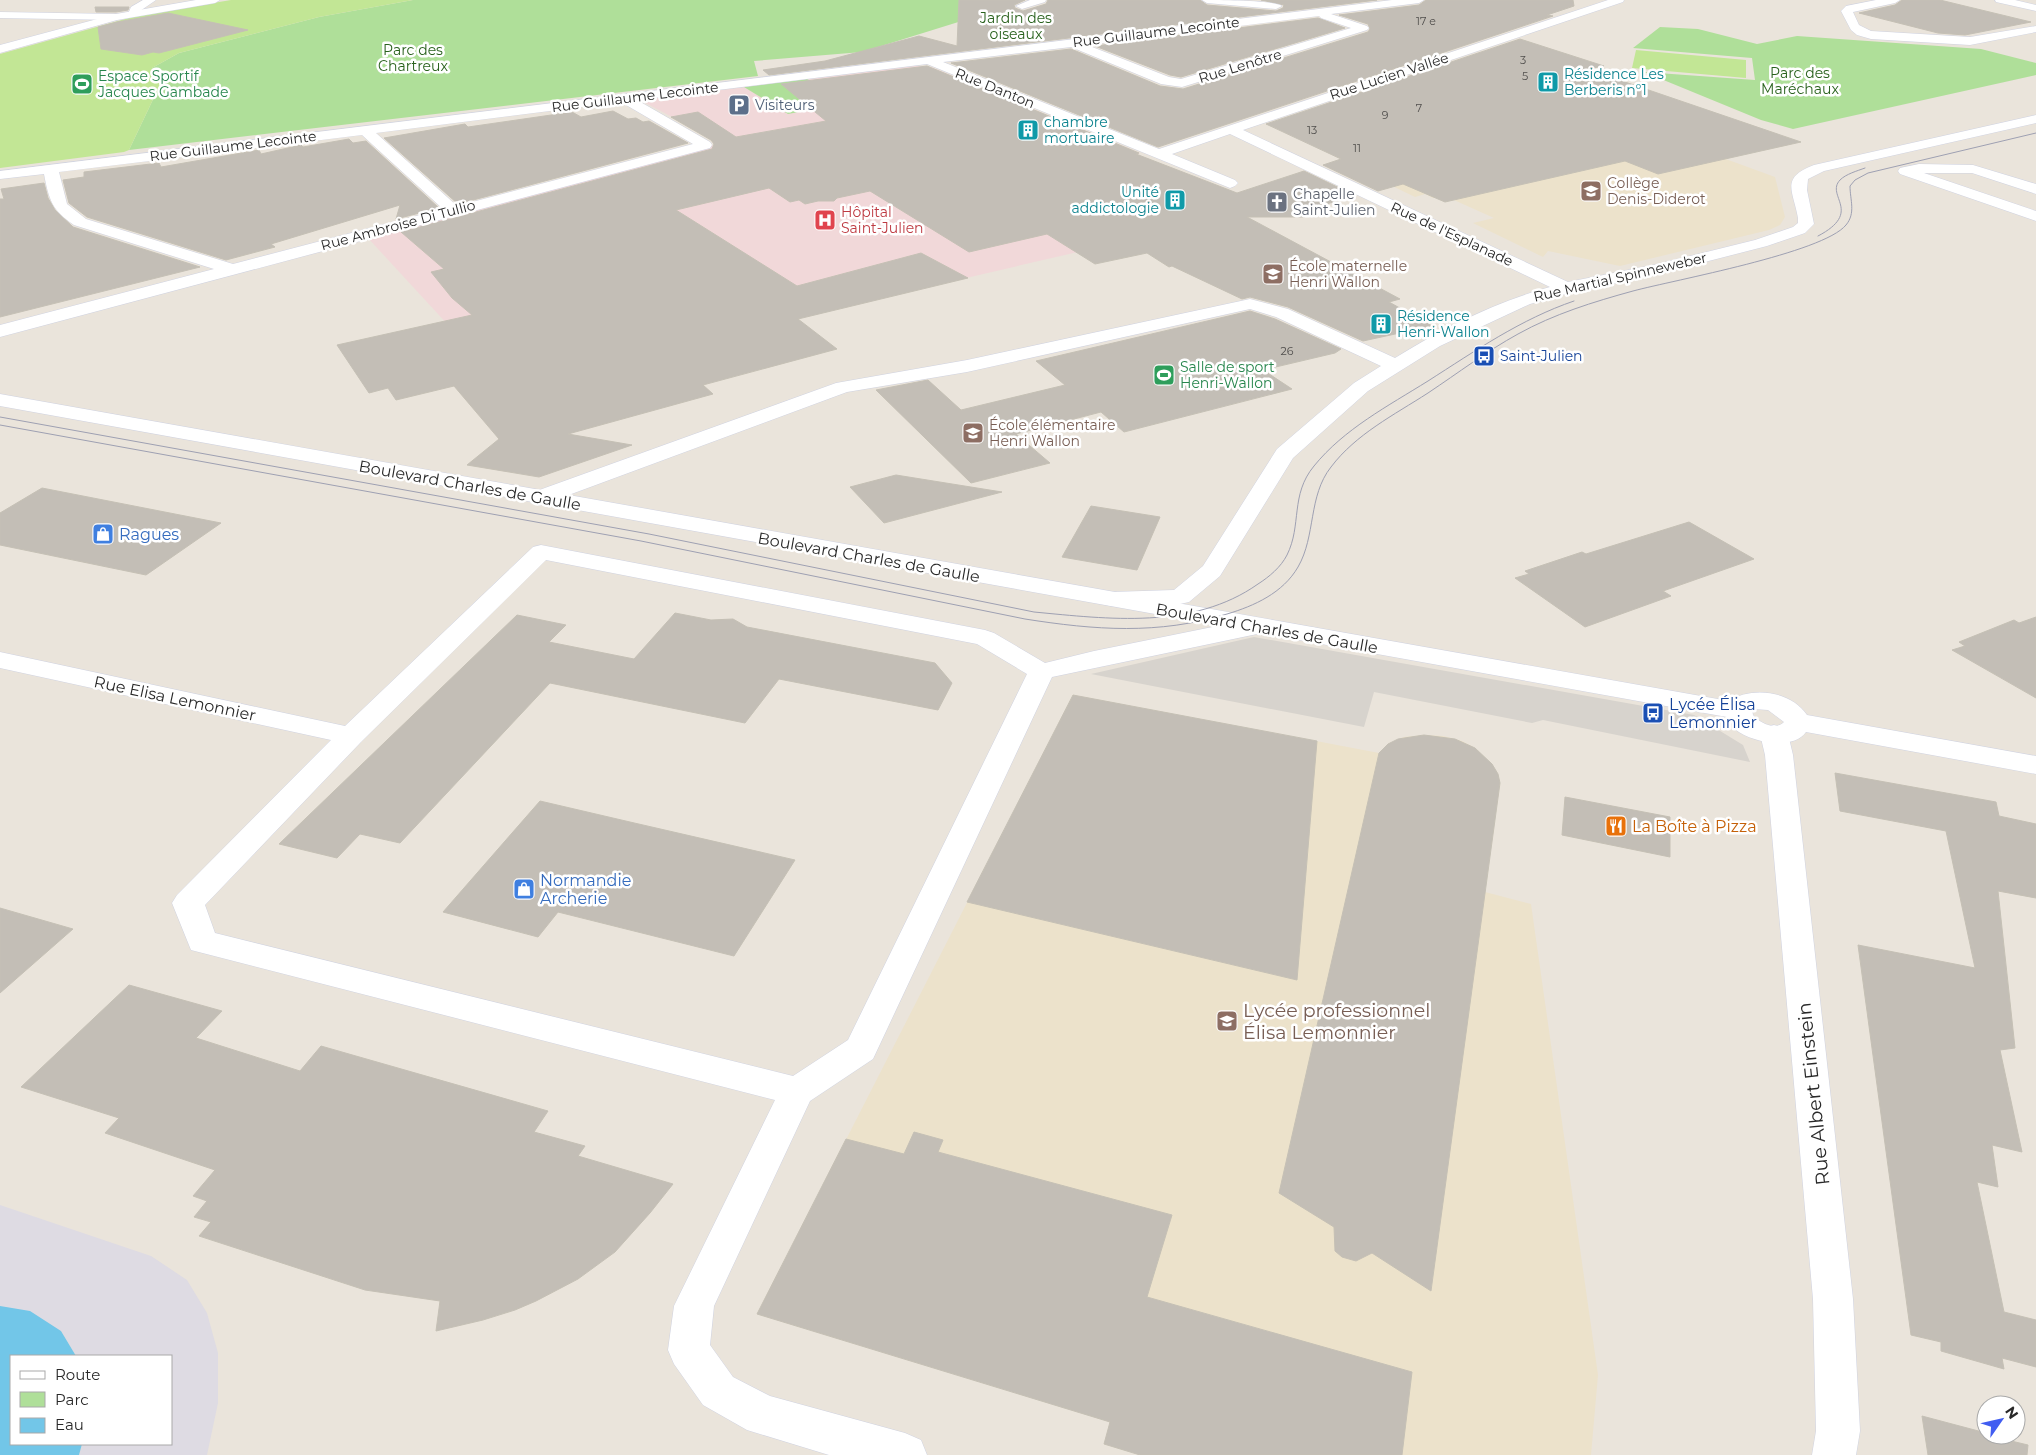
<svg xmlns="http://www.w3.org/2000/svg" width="2036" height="1455" font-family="Montserrat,sans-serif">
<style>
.industrial{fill:#dedbe3}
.education{fill:#ece2cb}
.medical{fill:#f1d8d9}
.green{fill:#afdf99}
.pitch{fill:#c2e695}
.plaza{fill:#d7d3cd}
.water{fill:#72c6e8}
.building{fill:#c3beb6;stroke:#c5c0b5}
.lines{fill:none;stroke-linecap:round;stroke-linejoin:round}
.street-casing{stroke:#d0d3e1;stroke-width:1}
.secondary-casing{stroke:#d0d3e1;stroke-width:1}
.street{fill:#fff;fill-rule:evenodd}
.secondary{fill:#fff;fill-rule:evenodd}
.tram{stroke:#9ea0b2;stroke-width:1}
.labels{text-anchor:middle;stroke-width:5;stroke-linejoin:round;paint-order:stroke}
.far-number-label{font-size:11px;fill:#504e4c}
.far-park-label{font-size:14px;fill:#29621d;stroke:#fff}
.far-street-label{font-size:14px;fill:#292929;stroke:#fff}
.far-culture-label{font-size:14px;fill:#0d838f;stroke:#fff;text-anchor:start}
.far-leisure-label{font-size:14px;fill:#27864d;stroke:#fff;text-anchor:start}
.far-service-label{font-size:14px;fill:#4e5e75;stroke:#fff;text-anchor:start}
.far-education-label{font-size:14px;fill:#785e54;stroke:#fff;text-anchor:start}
.far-worship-label{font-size:14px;fill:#5b616d;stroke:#fff;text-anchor:start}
.far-health-label{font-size:14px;fill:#be3a42;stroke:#fff;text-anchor:start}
.far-transit-label{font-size:14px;fill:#164399;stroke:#fff;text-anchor:start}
.street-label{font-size:16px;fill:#292929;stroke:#fff}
.shop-label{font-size:16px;fill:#366cbe;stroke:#fff;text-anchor:start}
.transit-label{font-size:16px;fill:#164399;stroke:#fff;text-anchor:start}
.food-label{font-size:16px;fill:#c56008;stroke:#fff;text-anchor:start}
.near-education-label{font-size:19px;fill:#785e54;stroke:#fff;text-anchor:start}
.near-street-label{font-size:19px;fill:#292929;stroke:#fff}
</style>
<rect width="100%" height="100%" fill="#eae4db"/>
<path class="industrial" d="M0,1205L151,1256L187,1280L207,1313L218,1353V1403L207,1455H79L82,1444H171V1356H76L61,1331L0,1306Z"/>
<path class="education" d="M1723,158L1775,177L1785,217L1780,225L1769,230L1620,266L1548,251L1543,257L1473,223L1494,218L1445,196L1433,198L1425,194L1415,197L1351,166Z
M1073,695L1379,753L1388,744L1404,737L1424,735L1443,736L1462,741L1475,748L1492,764L1498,774L1500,783L1485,892L1531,904L1598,1375L1591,1455H1140L1104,1444L1110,1422L757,1314Z"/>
<path class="medical" d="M915,66L931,67L1140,153L1137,154L1149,160L1208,182L1203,190L1250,212L574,369L473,352L367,237L721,143L640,100Z"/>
<path class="green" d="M413,0H986L1013,5L862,52L754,61L758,76L129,150L158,89L168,80L159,77L152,68L179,53L319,17Z
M1660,27L1698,29L1757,44L1797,36L1981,49L2036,63V75L1793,129L1761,120L1644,72L1755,80L1752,58L1633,48Z
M807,79L851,102L788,114L744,87Z"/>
<path class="pitch" d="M231,0H413L319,17L179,53L152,68L159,77L169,79L158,89L129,150L124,152L0,168V54L136,16Z
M1636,50L1746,60V78L1632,68Z"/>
<path class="plaza" d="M1254,637L1694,715L1743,745L1750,762L1543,720L1532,723L1374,692L1364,727L1091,674Z"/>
<path class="water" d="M0,1306L30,1311L61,1331L76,1356H11V1444H82L79,1455H0Z"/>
<path class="building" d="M959,0H1025L1014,5L1015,8L1023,11L1046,4L1048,0H1200L1207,5L1276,11L1283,8L1284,5L1261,0H1377L769,75L763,70L825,61L919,36L957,46Z
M1426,0H1573L1574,6L1547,15L1553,16L1158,147L951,63L1071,49L1160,86L1183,89L1368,32L1370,29L1368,24L1339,15L1419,5Z
M1902,0H1940L2031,22L1965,35L1938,33L1859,13L1895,5Z
M95,7H129L128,10L116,12H96Z
M168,13L248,30L159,53L153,52L142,55L101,49L98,27L117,22Z
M1318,18L1345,28L1181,77L1170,75L1095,46Z
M1520,39L1604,66L1587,69L1801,142L1658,174L1625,161L1445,202L1403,184L1378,191L1323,165L1341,159L1266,124Z
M927,66L1139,153L1136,154L1237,193L1304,171L1356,196L1300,211L1305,217H1247L1400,299L1389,302L1432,326L1363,341L1288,307L1250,297L1242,299L1172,266L1169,267L1147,253L1095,264L1047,234L969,252L870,191L837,198L834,201H818L805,204L799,200L790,202L769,188L676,210L797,286L921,253L968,278L798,319L837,349L703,385L713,394L568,434L632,445L539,477L467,465L499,439L454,386L396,400L388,388L369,393L337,345L472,315L452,298L431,272L444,269L401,232L712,149L714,144L711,140L671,117L698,112L736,137L826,121L781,84Z
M613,111L628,119L636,118L643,122L649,121L688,143L458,204L384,138L465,124L468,127L572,112L581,117Z
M349,139L353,143L366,141L439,208L396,219L400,205L271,244L275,247L226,260L87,217L69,203L63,180L84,177V172L159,163L161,167L259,150L261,154L301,145L303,147Z
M44,183L48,198L55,210L73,227L200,267L0,317V199H4L1,189Z
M1250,311L1275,319L1341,349L1335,353L1263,370L1292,389L1124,432L1101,412L1016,434L1050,463L971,483L876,390L928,380L961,410L1065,385L1036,361Z
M896,475L1002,492L884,523L850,487Z
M42,488L221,523L146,575L0,545V513Z
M1091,506L1160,517L1137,570L1062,557Z
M1689,522L1754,559L1663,591L1671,596L1585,627L1515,578L1529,574L1525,571L1582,552L1586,554Z
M675,613L711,620L733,619L747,627L935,663L952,683L938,710L779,679L745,723L550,683L400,843L360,834L337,858L279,844L517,615L566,625L549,642L634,659Z
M2036,617V698L1952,650L1965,646L1959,642L2014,620L2019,623Z
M1073,695L1317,741L1297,980L967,902Z
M1424,735L1455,739L1475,748L1492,764L1498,774L1500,783L1431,1291L1372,1253L1356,1261L1342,1257L1335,1251L1334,1227L1279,1193L1379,753L1388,744L1398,739Z
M1835,773L1996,802L1999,816L2036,824V898L1998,891L2015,1048L2000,1050L2022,1152L1992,1145L1998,1187L1977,1182L2004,1312L2036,1320V1367L2002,1358L2004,1369L1941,1351V1342L1911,1335L1858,945L1975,968L1946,831L1840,811Z
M1565,797L1670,817V857L1562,835Z
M540,801L630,822L795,860L734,956L558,912L538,937L443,912Z
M0,908L73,929L0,993Z
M129,985L222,1011L196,1038L300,1071L321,1046L548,1111L534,1132L585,1146L578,1156L673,1184L650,1213L615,1252L578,1279L536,1301L515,1310L483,1320L436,1331L440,1301L365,1290L199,1236L211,1222L194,1217L207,1201L193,1196L215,1170L105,1133L119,1118L21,1087Z
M914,1132L943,1140L938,1152L1172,1215L1147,1297L1412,1372L1402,1455H1140L1104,1444L1110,1422L757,1314L846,1139L904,1154Z
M1922,1416L1986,1433V1435L2028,1445L2027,1455H1928Z"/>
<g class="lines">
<g class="street-casing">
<path id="street" d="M143,0H156L140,11L138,16H130L128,14L131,7Z
M1030,0H1046L1045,2L1022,9L1016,6Z
M1202,0C1216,0 1273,0 1282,6L1276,9L1207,3Z
M1392,0H1424L1419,3L1331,14L1367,26L1369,28L1367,30L1182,87L1161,84L1071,47L943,62L1159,149L1608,0H1624L1623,2L1243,130L1568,282L1654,265L1755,240L1793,227L1798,223V218C1793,190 1780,178 1814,165L2036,115V123L1824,171L1808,179L1807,190L1814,224L1805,233L1767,246L1654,275L1569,293L1530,304L1440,346L1368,391L1293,458L1220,576L1189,602L1180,604L1112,606L1103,604L1100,599L1103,594L1112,592L1174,590L1203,566L1277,449L1354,383L1381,366L1276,317L1250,309L967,372L847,392L547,503L539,505L531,503L528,498L531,493L836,383L967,360L1250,299L1288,309L1395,358C1443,328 1496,302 1550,287L1230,134L1172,154L1235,180L1238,183L1235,186L1230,188L927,64L637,100L710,142L712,145L710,148L0,337V325L214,269L74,225C52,210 49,200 44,174L0,179V171ZM1319,16L1321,18L1351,28L1181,79L1169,77L1087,45ZM621,102L693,144L457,206L376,133ZM362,135L443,209L233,264L86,219L67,204L59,172Z
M1876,0H1900L1895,3L1853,12L1859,25L1871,31L1970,37L2036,26V32L1970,45L1871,39L1857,35L1851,30L1841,11L1846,6Z
M1995,0H2015L2036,5V11L1996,2Z
M0,12L116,14L122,17L116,20L0,18Z
M1919,164L1973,165L2036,184V194L1972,173H1924L2036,211V221L1900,174L1898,171L1900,168Z
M541,545L985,630L994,633L1045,663L1094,651L1257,618L1266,621L1270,626L1266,631L1257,634L1052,677L873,1059L810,1101L714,1306L710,1345L733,1377L770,1396L905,1433L921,1440L927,1455H829L747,1430L703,1405L674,1364L668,1350L674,1306L775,1100L191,950L172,903L177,895L331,740L0,668V652L345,726L533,547ZM546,560L977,644L1027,674L848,1040L793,1076L215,933L205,905L361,742Z
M1774,725L1784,728L1788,734L1793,755L1853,1299L1860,1431L1856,1455H1812L1816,1431L1813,1299L1765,755L1760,734L1764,728Z"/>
</g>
<g class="secondary-casing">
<path id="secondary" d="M196,0H220L215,3L117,20L0,53V45L116,14Z
M0,394L1729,701C1752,686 1791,691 1807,715L2036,756V774L1806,732C1793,751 1751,742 1736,730C1733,726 1730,721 1727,717L0,406ZM1754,709L1768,710L1784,722C1775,731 1760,723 1753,715L1752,710Z"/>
</g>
<use href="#street" class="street"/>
<use href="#secondary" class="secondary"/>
<path class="tram" d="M1818,236C1864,212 1825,196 1840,180C1846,174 1857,171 1865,168
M0,417L649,534L1034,612C1108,619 1193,630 1258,584C1269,577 1281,567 1287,555C1302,525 1290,495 1314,466C1344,429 1388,406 1428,381C1475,351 1521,319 1574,301
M0,425L641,541L1025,619C1095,630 1158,635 1227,614C1254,606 1283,593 1298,567C1316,536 1308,496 1331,467C1356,434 1394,415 1428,393C1458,373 1487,351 1518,334C1554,314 1593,302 1633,291C1674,280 1823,253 1846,225C1856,213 1850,200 1850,186L1855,180L1868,173L2036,133"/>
</g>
<defs>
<g id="building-square" transform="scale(1.125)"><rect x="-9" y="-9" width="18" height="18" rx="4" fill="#0f9aa8" stroke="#fff"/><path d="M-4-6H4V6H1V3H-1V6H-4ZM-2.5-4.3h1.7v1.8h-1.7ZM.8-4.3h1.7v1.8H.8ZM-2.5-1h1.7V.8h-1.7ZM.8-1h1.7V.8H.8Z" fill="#fff"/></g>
<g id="stadium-square" transform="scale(1.125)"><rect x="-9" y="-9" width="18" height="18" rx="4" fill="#2e9e5b" stroke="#fff"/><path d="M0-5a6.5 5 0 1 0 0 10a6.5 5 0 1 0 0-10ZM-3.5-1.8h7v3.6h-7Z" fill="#fff"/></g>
<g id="parking-square" transform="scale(1.125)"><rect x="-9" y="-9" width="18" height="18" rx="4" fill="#5c6f8a" stroke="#fff"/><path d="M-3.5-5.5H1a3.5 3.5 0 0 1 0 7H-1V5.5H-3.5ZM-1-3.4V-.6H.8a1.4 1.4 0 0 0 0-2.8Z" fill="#fff"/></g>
<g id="school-square" transform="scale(1.125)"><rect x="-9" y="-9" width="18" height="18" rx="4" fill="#8d6e63" stroke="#fff"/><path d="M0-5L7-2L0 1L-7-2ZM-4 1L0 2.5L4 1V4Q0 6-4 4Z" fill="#fff"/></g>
<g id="church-square" transform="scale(1.125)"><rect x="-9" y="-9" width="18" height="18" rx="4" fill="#6b7280" stroke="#fff"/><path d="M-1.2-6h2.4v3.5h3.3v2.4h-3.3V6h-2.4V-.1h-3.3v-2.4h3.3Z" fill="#fff"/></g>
<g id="hospital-square" transform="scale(1.125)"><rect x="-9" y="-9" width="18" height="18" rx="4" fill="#e0444e" stroke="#fff"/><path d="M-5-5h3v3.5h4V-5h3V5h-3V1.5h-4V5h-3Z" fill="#fff"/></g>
<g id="bus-square" transform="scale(1.125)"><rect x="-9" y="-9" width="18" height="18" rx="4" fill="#1a4fb4" stroke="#fff"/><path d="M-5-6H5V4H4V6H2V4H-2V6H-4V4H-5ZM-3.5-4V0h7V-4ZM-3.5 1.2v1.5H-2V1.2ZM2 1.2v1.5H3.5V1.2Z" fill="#fff"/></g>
<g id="shop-square" transform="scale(1.125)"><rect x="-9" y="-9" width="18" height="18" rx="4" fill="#3f7fe0" stroke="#fff"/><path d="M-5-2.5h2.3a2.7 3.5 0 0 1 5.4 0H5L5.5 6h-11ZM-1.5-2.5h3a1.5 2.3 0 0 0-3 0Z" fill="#fff"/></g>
<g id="restaurant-square" transform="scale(1.125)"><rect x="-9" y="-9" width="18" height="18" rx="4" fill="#e8710a" stroke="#fff"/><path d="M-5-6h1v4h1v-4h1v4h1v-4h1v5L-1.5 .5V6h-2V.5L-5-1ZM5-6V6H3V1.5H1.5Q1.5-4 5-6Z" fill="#fff"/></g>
</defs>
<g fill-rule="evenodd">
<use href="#building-square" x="1548" y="82"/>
<use href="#stadium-square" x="82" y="84"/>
<use href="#parking-square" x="739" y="105"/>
<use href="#building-square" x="1028" y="130"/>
<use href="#school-square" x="1591" y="191"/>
<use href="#building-square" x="1175" y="200"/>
<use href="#church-square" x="1277" y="202"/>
<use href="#hospital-square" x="825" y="220"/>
<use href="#school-square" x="1273" y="274"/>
<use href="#building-square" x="1381" y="324"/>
<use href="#bus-square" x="1484" y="356"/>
<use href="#stadium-square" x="1164" y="375"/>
<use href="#school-square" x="973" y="433"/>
<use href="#shop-square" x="103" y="534"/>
<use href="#bus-square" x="1653" y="713"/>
<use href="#restaurant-square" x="1616" y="826"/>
<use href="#shop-square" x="524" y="889"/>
<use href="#school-square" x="1227" y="1021"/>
</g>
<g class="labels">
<g class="far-number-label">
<text x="1426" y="25">17 e</text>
<text x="1523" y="64">3</text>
<text x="1525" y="80">5</text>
<text x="1419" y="112">7</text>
<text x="1385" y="119">9</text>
<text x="1312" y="134">13</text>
<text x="1357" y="152">11</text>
<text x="1287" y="355">26</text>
</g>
<g class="far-park-label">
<text x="1016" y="23">Jardin des<tspan x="1016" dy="16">oiseaux</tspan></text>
<text x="413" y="55">Parc des<tspan x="413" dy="16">Chartreux</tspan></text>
<text x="1800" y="78">Parc des<tspan x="1800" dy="16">Maréchaux</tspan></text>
</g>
<g class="far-street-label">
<text transform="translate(1156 32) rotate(-7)" y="5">Rue Guillaume Lecointe</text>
<text transform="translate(1240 66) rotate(-17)" y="5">Rue Lenôtre</text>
<text transform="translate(1389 76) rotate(-18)" y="5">Rue Lucien Vallée</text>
<text transform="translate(995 88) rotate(22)" y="5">Rue Danton</text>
<text transform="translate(635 97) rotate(-7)" y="5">Rue Guillaume Lecointe</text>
<text transform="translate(233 146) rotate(-7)" y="5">Rue Guillaume Lecointe</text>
<text transform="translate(398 225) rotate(-15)" y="5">Rue Ambroise Di Tullio</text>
<text transform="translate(1452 234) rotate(25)" y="5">Rue de l'Esplanade</text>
<text transform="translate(1620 277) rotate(-13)" y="5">Rue Martial Spinneweber</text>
</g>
<g class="far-culture-label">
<text x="1564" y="79">Résidence Les<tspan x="1564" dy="16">Berberis n°1</tspan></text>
<text x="1044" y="127">chambre<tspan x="1044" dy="16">mortuaire</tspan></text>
<text x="1159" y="197" text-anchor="end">Unité<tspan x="1159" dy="16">addictologie</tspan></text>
<text x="1397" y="321">Résidence<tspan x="1397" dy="16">Henri-Wallon</tspan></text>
</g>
<g class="far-leisure-label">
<text x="98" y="81">Espace Sportif<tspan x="98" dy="16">Jacques Gambade</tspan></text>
<text x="1180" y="372">Salle de sport<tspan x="1180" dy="16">Henri-Wallon</tspan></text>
</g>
<g class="far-service-label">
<text x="755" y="110">Visiteurs</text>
</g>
<g class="far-education-label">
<text x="1607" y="188">Collège<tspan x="1607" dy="16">Denis-Diderot</tspan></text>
<text x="1289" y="271">École maternelle<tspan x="1289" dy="16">Henri Wallon</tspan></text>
<text x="989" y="430">École élémentaire<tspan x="989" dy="16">Henri Wallon</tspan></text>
</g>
<g class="far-worship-label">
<text x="1293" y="199">Chapelle<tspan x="1293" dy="16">Saint-Julien</tspan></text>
</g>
<g class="far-health-label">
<text x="841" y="217">Hôpital<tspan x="841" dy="16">Saint-Julien</tspan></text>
</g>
<g class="far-transit-label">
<text x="1500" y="361">Saint-Julien</text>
</g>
<g class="street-label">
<text transform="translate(470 485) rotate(10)" y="6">Boulevard Charles de Gaulle</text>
<text transform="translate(869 557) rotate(10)" y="6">Boulevard Charles de Gaulle</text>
<text transform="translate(1267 628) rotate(10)" y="6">Boulevard Charles de Gaulle</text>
<text transform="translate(175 698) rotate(12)" y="6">Rue Elisa Lemonnier</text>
</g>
<g class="shop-label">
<text x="119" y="540">Ragues</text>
<text x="540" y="886">Normandie<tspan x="540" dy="18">Archerie</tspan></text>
</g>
<g class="transit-label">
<text x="1669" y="710">Lycée Élisa<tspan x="1669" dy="18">Lemonnier</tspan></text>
</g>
<g class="food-label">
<text x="1632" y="832">La Boîte à Pizza</text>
</g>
<g class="near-education-label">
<text x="1243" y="1017">Lycée professionnel<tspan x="1243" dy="22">Élisa Lemonnier</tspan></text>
</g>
<g class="near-street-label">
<text transform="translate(1813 1094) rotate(-96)" y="7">Rue Albert Einstein</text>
</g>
</g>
<rect x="10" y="1355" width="162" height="90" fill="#ffffff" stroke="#a9a9a9"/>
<rect x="20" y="1371" width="25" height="8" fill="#ffffff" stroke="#a9a9a9"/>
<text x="55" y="1380" font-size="15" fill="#292929">Route</text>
<rect x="20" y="1392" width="25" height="15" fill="#afdf99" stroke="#a9a9a9"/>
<text x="55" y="1405" font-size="15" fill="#292929">Parc</text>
<rect x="20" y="1418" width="25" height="15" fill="#72c6e8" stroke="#a9a9a9"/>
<text x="55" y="1430" font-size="15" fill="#292929">Eau</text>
<g transform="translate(2001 1420) rotate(56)"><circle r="24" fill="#ffffff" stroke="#a9a9a9"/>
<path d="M0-4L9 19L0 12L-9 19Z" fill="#415df1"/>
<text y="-8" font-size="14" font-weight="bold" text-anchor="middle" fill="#292929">N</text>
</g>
</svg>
